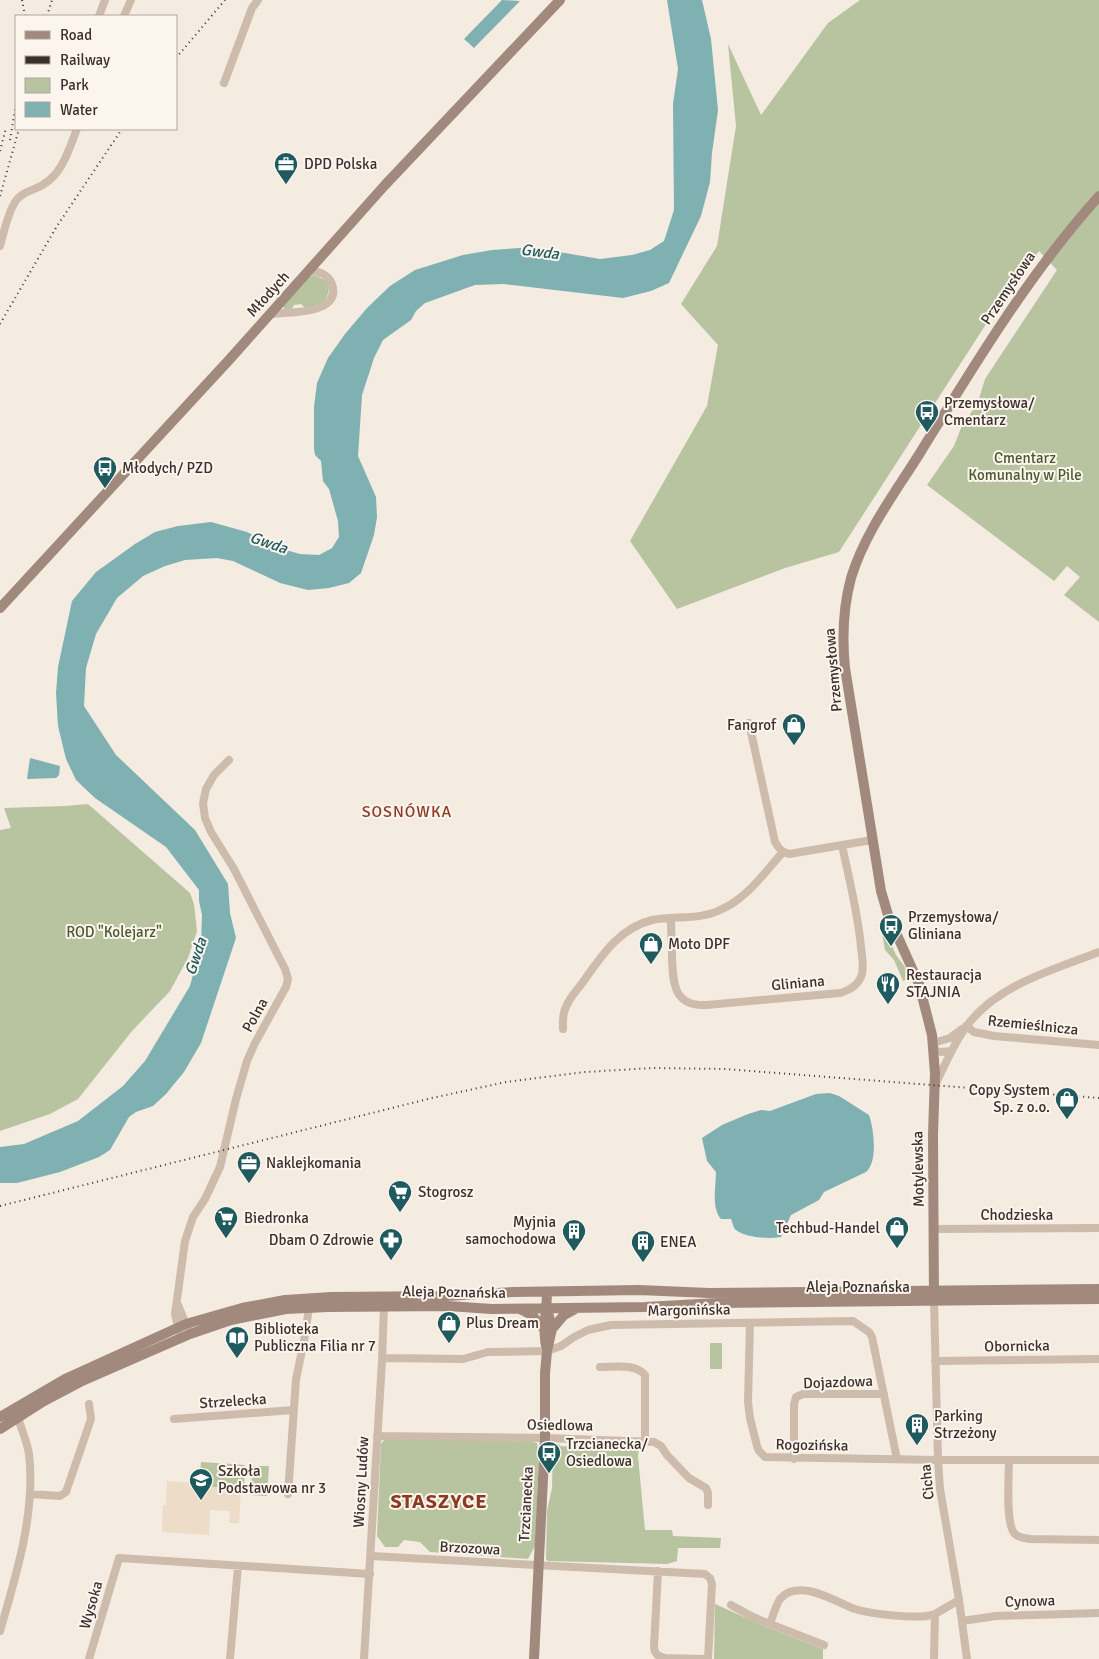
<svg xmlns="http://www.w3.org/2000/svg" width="1099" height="1659" font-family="Signika,sans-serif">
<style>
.green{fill:#b8c4a0}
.plaza{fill:#ecdcc8}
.water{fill:#7fb0b2}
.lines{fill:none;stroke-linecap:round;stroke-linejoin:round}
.street{stroke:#cdbbac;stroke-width:8}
.secondary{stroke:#a18a7d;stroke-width:10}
.rail{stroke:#3b302b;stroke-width:2;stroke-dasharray:1 4;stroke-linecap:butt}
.labels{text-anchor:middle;stroke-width:4;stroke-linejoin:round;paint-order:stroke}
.poi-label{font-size:15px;fill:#3b302b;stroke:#fbf5ee;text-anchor:start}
.street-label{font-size:15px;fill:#3b302b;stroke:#fbf5ee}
.park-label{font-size:15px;fill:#4a5a2e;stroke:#fbf5ee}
.water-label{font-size:16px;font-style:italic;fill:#1f5a5e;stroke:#fbf5ee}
.neighbourhood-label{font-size:16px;letter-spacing:1px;fill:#8c3b22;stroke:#fbf5ee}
.district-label{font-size:20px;font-weight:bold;letter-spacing:1px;fill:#8c3b22;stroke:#fbf5ee}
</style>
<rect width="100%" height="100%" fill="#f4ebe1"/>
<path class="green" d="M860,0H1099V622L1064,595L1080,577L1067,566L1054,581L927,485L954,446L961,428L978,402L985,379L1057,270L1039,251L988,321L839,552L785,568L677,609L630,541L707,406L718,345L681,304L717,246L736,126L728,44L761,115L828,23Z
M314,275L325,280L329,285C329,302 320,306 305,308L301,304L294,305L292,309H284L283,306L308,277Z
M88,804L190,893L194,904L197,931L188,958L170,991L132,1031L78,1099L50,1114L0,1131V830L11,828L4,808L65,806Z
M881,928L887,930L889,936L888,937L896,955L905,967L909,978L903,981L894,960L885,950Z
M710,1343H722V1369H710Z
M385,1439L529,1441L537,1443L539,1455L535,1546L528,1559L430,1552L420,1542L404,1540L398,1547H385L377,1536L381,1444Z
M593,1443H597L598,1448L628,1449L629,1445L633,1444L639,1448L638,1456L645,1530H672L673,1536L721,1538L720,1548H678L677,1561L667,1564L548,1561L546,1559L547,1511L552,1488L553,1446L555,1444H559L560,1446L592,1448Z
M201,1462L245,1465L244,1489L199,1486Z
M252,1466H269L267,1496L251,1495Z
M715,1604L769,1628L823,1649V1659H714Z"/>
<path class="plaza" d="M167,1481L199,1483L200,1486L241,1489L239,1523H229L230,1511L210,1510L209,1535L162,1532L163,1505H166Z"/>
<path class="water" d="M502,0L520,1L474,48L464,39Z
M667,0H702L711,39L718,110L712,153L710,182L701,216L669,283L651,291L623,298L504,284L475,285L425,303L416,311L411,320L383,340L374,358L362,395L358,456L376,497L377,517L374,535L361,573L349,583L329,588L308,590L280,583L233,561L217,558L185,560L165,566L143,576L117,598L96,634L86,668L84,706L116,755L195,830L228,884L230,913L236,938L201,1043L184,1072L166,1094L153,1106L136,1112L129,1117L110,1150L99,1157L60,1172L17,1183H0V1147L24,1144L78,1121L123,1086L145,1061L190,986L201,944L202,915L199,901V890L166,847L95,798L76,780L66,759L58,726L56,693L58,667L72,601L96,572L135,544L155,532L178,526L211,522L247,532L282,549L300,554L319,555L332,548L339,537L338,521L329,489L323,481L321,461L315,455L314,449V407L317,383L328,358L345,334L367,308L390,286L415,270L463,255L492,250L520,248L559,252L600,259L632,255L650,250L664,241L674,210L673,104L678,69Z
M30,758L60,766L59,775L56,778L27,779Z
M816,1094L830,1093L839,1096L869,1115C874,1129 878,1162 866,1172L824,1192L819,1200L791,1215L781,1237C770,1239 746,1238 736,1230C733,1228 733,1223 731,1219H721C711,1207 716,1187 716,1172L707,1161L702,1138L722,1125L748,1114L761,1110L770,1111Z"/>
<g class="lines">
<path class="street" d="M99,16L105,0
M124,16L131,0
M224,83L252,8L258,0
M0,246C4,232 7,215 15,202C22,191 34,191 44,184C63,173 69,148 77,129
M270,314C287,312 342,315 332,284C328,274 319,272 310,270
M749,723L775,842C779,849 782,852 789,854L872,840
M671,919C671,932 672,945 672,958C673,984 674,1007 707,1005L840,993C850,990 859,985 862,974C864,966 862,956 861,947C858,913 849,879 842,845
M966,1026L974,1032L994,1036L1099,1045
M563,1029C563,1022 562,1014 566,1007C569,998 577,990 583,982C601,957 619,928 652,920C676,915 699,921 722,909C747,898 765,872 783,852
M933,1043L950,1038L962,1029
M934,1050L941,1052L951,1051
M935,1085C945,1065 953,1045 966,1027C996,985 1053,970 1099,952
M934,1229L1099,1228
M934,1301L938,1460L940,1489L959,1600L967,1659
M178,1305L190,1334
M750,1323L748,1402L750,1418L757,1446L759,1451L765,1457L938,1460H1099
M179,1331L175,1314L185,1241L193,1217L205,1199L220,1167L236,1099L247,1061L255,1043L286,987L288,979L285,969L234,869L211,832L205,818L203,803L206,789L214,775L229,760
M382,1358L463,1359L488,1352L547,1351L561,1346L574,1337L588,1330L611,1325L853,1321L869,1332L872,1337L897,1459
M935,1361L1099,1359
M600,1367C614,1367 635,1363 645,1375V1441
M174,1419L293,1410
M377,1436L545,1438L654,1442L661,1446L667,1455L689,1478L706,1488L708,1493V1505
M794,1459V1404L796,1397L803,1394H884
M1009,1460C1009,1475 1005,1525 1015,1534C1019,1538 1025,1538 1030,1539L1099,1540
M30,1494L60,1496L66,1492L91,1419L89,1404
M288,1494L296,1379L304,1341L309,1308
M371,1556L705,1574L710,1578L712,1584L708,1659
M658,1571L654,1647C655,1654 657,1656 665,1658L703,1659
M731,1605L753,1617L770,1624C773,1616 775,1607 780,1599C798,1577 836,1602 855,1609C871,1614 920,1620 935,1614
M962,1621L996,1616L1099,1613
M770,1624L824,1645
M0,1631C16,1576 36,1512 29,1454C27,1441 21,1429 18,1417
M89,1659L119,1558L370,1574
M230,1659L238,1566
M364,1659L382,1361L384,1306
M934,1659L935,1614L959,1600"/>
<path class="secondary" d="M0,608L229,360L385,185L560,0
M934,1301L933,1135L935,1073L932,1035L919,984L888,915L881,891L845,668C842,638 843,608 851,578C865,532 895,493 920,453C975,364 1029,274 1099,196
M520,1309L532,1315L544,1329
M552,1329L564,1315L575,1309
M546,1346C542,1327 547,1310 547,1292
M0,1417L65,1379L186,1324L242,1308L285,1300L331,1297L446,1296L514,1292L639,1290L709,1293L1099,1289
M0,1429L44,1401L80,1382L190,1334L231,1320L286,1309L328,1307L448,1306L492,1309L645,1307L717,1303L1099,1299
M534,1659L545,1438V1373L547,1351L552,1329L547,1308"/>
<path class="rail" d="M22,0L25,16
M47,16L52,0
M176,58L225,0
M10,140L16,104
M0,151L6,128
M0,196L19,129
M0,324L57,226L122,129
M0,1206L432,1098L506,1082L585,1072L653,1068L725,1069L1099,1098"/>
</g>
<defs>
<g id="office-pin" transform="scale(1.25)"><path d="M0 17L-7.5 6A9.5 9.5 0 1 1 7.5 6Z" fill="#1f5a5e" stroke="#fbf5ee"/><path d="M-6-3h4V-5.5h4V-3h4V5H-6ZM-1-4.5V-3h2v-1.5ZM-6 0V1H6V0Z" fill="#fff"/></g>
<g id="bus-pin" transform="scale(1.25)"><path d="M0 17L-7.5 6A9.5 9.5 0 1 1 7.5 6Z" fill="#1f5a5e" stroke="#fbf5ee"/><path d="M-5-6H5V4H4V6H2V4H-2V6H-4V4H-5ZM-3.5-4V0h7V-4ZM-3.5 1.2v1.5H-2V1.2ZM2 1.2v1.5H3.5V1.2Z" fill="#fff"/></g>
<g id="shop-pin" transform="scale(1.25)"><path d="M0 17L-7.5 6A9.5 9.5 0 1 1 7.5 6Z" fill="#1f5a5e" stroke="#fbf5ee"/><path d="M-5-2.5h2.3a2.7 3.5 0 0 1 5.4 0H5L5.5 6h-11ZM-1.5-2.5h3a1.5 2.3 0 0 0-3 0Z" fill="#fff"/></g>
<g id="restaurant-pin" transform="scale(1.25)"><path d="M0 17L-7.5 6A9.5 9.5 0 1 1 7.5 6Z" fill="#1f5a5e" stroke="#fbf5ee"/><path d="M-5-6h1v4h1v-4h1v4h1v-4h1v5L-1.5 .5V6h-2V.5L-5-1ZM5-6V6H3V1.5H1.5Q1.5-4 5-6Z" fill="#fff"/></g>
<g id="supermarket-pin" transform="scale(1.25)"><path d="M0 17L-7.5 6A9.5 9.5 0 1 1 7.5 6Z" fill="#1f5a5e" stroke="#fbf5ee"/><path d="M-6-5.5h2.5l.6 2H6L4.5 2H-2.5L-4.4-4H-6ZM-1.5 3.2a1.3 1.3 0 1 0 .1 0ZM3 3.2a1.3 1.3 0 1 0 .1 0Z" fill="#fff"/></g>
<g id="building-pin" transform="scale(1.25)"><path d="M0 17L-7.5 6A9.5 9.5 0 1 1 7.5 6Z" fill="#1f5a5e" stroke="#fbf5ee"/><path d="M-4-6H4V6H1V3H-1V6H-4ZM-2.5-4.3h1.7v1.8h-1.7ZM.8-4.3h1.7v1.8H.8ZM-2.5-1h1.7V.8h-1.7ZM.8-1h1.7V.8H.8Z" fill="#fff"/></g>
<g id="pharmacy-pin" transform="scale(1.25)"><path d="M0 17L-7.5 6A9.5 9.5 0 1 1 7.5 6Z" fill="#1f5a5e" stroke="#fbf5ee"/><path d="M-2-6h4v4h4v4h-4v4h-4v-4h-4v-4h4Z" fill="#fff"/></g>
<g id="library-pin" transform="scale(1.25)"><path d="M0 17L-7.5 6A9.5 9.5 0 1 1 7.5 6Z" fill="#1f5a5e" stroke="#fbf5ee"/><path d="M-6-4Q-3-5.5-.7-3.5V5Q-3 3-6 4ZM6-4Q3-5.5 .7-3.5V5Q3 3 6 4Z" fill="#fff"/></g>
<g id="school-pin" transform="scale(1.25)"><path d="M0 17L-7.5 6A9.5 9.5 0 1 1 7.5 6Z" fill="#1f5a5e" stroke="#fbf5ee"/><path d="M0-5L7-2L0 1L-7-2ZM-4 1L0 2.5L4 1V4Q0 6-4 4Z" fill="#fff"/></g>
</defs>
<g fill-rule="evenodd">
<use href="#office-pin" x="286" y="164"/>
<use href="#bus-pin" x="927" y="412"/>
<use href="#bus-pin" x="105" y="468"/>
<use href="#shop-pin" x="794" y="725"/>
<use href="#bus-pin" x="891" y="926"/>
<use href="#shop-pin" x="651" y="944"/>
<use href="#restaurant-pin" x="888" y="984"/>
<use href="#shop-pin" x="1067" y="1099"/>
<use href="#office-pin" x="249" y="1163"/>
<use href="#supermarket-pin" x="400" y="1192"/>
<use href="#supermarket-pin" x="226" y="1218"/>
<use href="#shop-pin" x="897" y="1228"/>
<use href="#building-pin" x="574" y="1231"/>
<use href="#pharmacy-pin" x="391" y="1240"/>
<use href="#building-pin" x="643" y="1242"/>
<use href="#shop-pin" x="449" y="1323"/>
<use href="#library-pin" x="237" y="1338"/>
<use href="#building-pin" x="917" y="1425"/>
<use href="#bus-pin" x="549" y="1453"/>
<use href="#school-pin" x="201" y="1480"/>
</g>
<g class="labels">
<g class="poi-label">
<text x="304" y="169">DPD Polska</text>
<text x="944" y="408">Przemysłowa/<tspan x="944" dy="17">Cmentarz</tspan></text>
<text x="122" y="473">Młodych/ PZD</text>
<text x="776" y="730" text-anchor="end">Fangrof</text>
<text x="908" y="922">Przemysłowa/<tspan x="908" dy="17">Gliniana</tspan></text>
<text x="668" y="949">Moto DPF</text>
<text x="906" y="980">Restauracja<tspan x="906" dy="17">STAJNIA</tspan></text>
<text x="1050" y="1095" text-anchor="end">Copy System<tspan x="1050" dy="17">Sp. z o.o.</tspan></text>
<text x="266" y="1168">Naklejkomania</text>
<text x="418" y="1197">Stogrosz</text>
<text x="244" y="1223">Biedronka</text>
<text x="556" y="1227" text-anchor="end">Myjnia<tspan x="556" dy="17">samochodowa</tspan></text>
<text x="880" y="1233" text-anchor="end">Techbud-Handel</text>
<text x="374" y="1245" text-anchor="end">Dbam O Zdrowie</text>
<text x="660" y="1247">ENEA</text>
<text x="466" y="1328">Plus Dream</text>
<text x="254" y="1334">Biblioteka<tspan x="254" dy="17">Publiczna Filia nr 7</tspan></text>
<text x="934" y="1421">Parking<tspan x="934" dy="17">Strzeżony</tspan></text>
<text x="566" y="1449">Trzcianecka/<tspan x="566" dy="17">Osiedlowa</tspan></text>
<text x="218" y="1476">Szkoła<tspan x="218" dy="17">Podstawowa nr 3</tspan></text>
</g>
<g class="street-label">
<text transform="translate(1008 288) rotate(-56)" y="5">Przemysłowa</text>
<text transform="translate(268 294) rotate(-48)" y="5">Młodych</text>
<text transform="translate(833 670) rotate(-95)" y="5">Przemysłowa</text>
<text transform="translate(798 983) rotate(-5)" y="5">Gliniana</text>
<text transform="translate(255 1015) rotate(-61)" y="5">Polna</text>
<text transform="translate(1033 1025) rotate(6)" y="5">Rzemieślnicza</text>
<text transform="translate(918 1169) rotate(-91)" y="5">Motylewska</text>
<text x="1017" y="1220">Chodzieska</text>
<text x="858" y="1292">Aleja Poznańska</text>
<text transform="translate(454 1292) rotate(1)" y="5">Aleja Poznańska</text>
<text transform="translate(689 1310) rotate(-1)" y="5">Margonińska</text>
<text transform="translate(1017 1346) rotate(-1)" y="5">Obornicka</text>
<text transform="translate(838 1382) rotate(-2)" y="5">Dojazdowa</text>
<text transform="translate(233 1401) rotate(-4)" y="5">Strzelecka</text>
<text transform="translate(560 1425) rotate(1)" y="5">Osiedlowa</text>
<text transform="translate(812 1445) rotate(1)" y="5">Rogozińska</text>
<text transform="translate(361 1482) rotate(-87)" y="5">Wiosny Ludów</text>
<text transform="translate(927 1482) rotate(-96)" y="5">Cicha</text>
<text transform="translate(526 1504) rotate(-87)" y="5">Trzcianecka</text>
<text transform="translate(470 1548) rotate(3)" y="5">Brzozowa</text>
<text transform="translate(1030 1601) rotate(-2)" y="5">Cynowa</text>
<text transform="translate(91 1605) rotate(-74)" y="5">Wysoka</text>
</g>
<g class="park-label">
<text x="1025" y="463">Cmentarz<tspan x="1025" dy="17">Komunalny w Pile</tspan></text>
<text x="114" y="937">ROD "Kolejarz"</text>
</g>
<g class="water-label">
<text transform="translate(540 251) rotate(7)" y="6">Gwda</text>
<text transform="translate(269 542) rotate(19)" y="6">Gwda</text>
<text transform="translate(195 956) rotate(-71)" y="6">Gwda</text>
</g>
<g class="neighbourhood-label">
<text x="407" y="817">SOSNÓWKA</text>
</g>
<g class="district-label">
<text x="439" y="1508">STASZYCE</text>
</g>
</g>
<rect x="15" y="15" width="162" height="115" fill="#fbf5ee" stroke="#aea6a0"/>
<rect x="25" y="31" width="25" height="8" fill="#a18a7d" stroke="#aea6a0"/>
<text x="60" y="40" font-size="15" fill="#3b302b">Road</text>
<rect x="25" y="56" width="25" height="8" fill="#3b302b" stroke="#aea6a0"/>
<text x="60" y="65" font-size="15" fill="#3b302b">Railway</text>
<rect x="25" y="78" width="25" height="15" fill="#b8c4a0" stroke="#aea6a0"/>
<text x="60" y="90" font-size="15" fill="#3b302b">Park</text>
<rect x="25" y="102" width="25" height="15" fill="#7fb0b2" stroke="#aea6a0"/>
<text x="60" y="115" font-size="15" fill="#3b302b">Water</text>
</svg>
